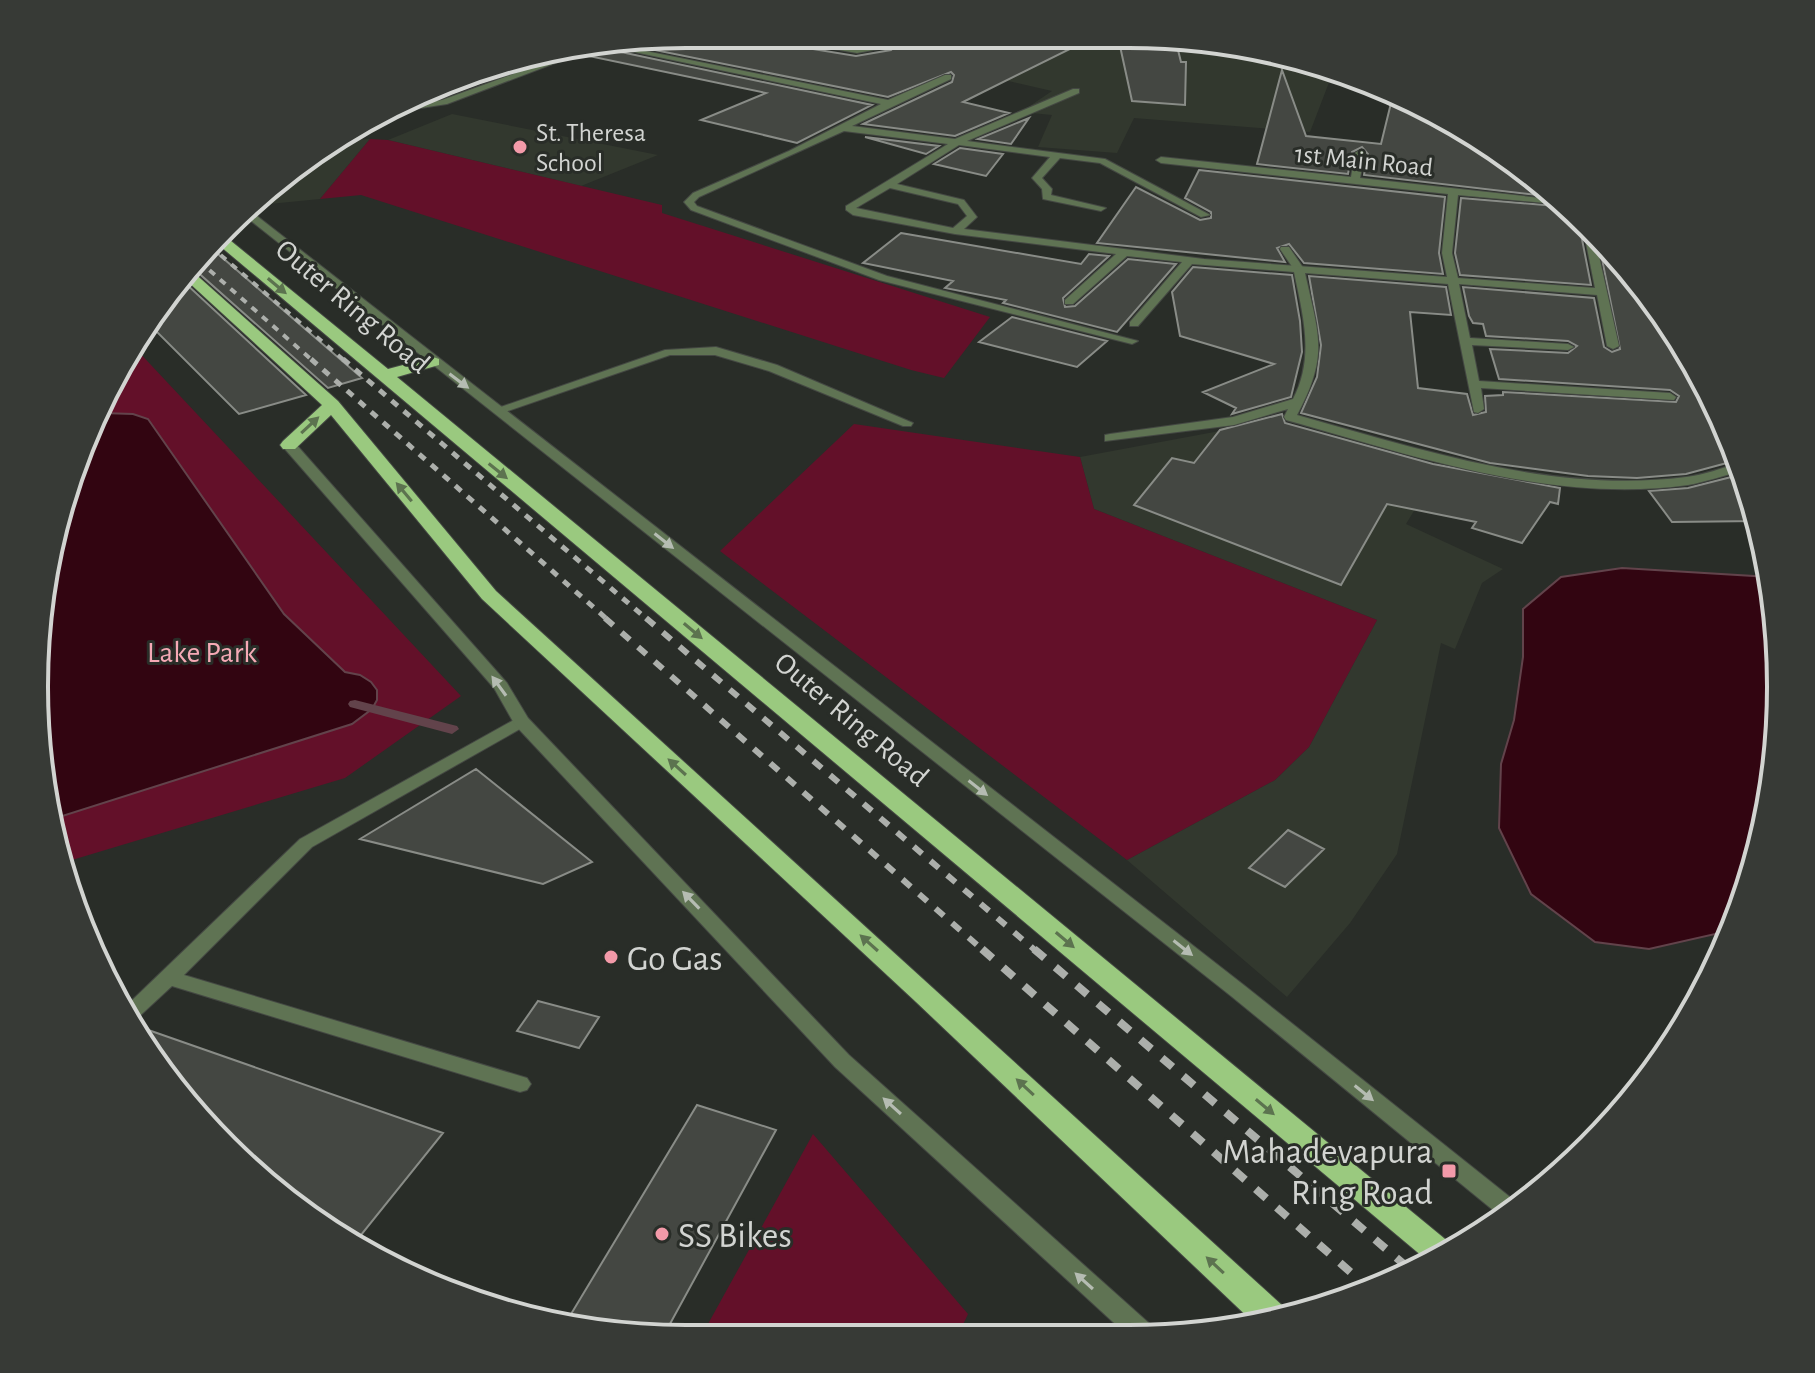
<svg xmlns="http://www.w3.org/2000/svg" width="1815" height="1373" font-family="'Alegreya Sans',sans-serif">
<style>
.built{fill:#32382e}
.green{fill:#631029}
.water{fill:#320511;stroke:#62434b;stroke-width:2}
.lines{fill:none;stroke-linecap:round;stroke-linejoin:round}
.stream{fill:#62434b;fill-rule:evenodd}
.building{fill:#444742;stroke:#898c87;stroke-width:2}
.pedestrian-casing{stroke:#444843;stroke-width:2}
.minor-casing{stroke:#444843;stroke-width:2}
.tertiary-casing{stroke:#444843;stroke-width:2}
.trunk-casing{stroke:#444843;stroke-width:2}
.pedestrian{fill:#5f7353;fill-rule:evenodd}
.minor{fill:#5f7353;fill-rule:evenodd}
.tertiary{fill:#5f7353;fill-rule:evenodd}
.trunk{fill:#9ac97f;fill-rule:evenodd}
.rail-far3{stroke:#acafab;stroke-width:4;stroke-dasharray:7 7;stroke-linecap:butt}
.rail-far2{stroke:#acafab;stroke-width:5;stroke-dasharray:8 8;stroke-linecap:butt}
.rail-far1{stroke:#acafab;stroke-width:6;stroke-dasharray:11 11;stroke-linecap:butt}
.rail{stroke:#acafab;stroke-width:8;stroke-dasharray:14 14;stroke-linecap:butt}
.oneway{fill:#5c734f}
.oneway2{fill:#b5bcb2}
.poi-dot{fill:#f39aa9;stroke:#292d28;stroke-width:3}
.labels{text-anchor:middle;stroke-width:6;stroke-linejoin:round;paint-order:stroke}
.far-poi-label{font-size:26px;fill:#d2d4d1;stroke:#292d28;text-anchor:start}
.far-street-label{font-size:26px;fill:#d2d4d1;stroke:#292d28}
.street-label{font-size:30px;fill:#d2d4d1;stroke:#292d28}
.park-label{font-size:30px;fill:#f5a9b5;stroke:#292d28}
.near-poi-label{font-size:36px;fill:#d2d4d1;stroke:#292d28;text-anchor:start}
.rim{fill:none;stroke:#d2d4d1;stroke-width:4}
</style>
<rect width="100%" height="100%" fill="#292d28"/>
<path class="built" d="M971,35H1171L1298,56L1333,72L1310,132L1134,118L1117,153L1038,147L1052,115L1021,112L1052,91L922,61L958,47Z
M452,114L658,155L581,186L388,140Z
M370,139L320,199L259,205L255,202L335,141Z
M1225,430L1431,483L1406,524L1503,569L1482,583L1455,649L1441,643L1397,854L1350,923L1287,997L1127,860L1275,780L1309,747L1377,620L1094,509L1080,457Z"/>
<path class="green" d="M370,139L388,140L662,205V213L990,317L944,378L911,370L361,195L320,199Z
M136,349L461,696L345,778L62,863L35,729L47,559L102,397Z
M854,424L1080,457L1094,509L1377,620L1309,747L1275,780L1127,860L720,551Z
M813,1134L968,1314L959,1333H703Z"/>
<path class="water" d="M102,413L133,414L148,419L284,614L345,672L360,675L371,682L377,690V700L372,709L352,724L53,819L35,729L47,559L96,414Z
M1622,568L1770,577L1781,686L1769,813L1733,930L1649,949L1595,942L1531,894L1499,828L1501,764L1514,720L1523,657V609L1561,577Z"/>
<g class="lines">
<path class="stream" d="M355,700L457,726L459,729L452,734L350,707L348,704L350,701Z"/>
</g>
<path class="building" d="M686,34H720L856,56L891,50L907,35H966L1082,43L963,102L1009,113L955,136L863,124L952,82L954,75L951,72L888,97L620,43Z
M807,34L888,35H890L863,44H844L806,39Z
M1120,46L1178,50L1181,62H1186L1185,105L1132,101Z
M602,48L872,105L797,143L701,120L766,93L584,55Z
M1282,70L1306,136L1381,144L1392,99L1491,144L1555,197L1364,175L1368,154L1362,147L1352,152L1348,174L1257,164Z
M1029,118L1011,144L978,139Z
M865,137L939,146L926,154Z
M960,148L1003,154L986,176L934,164Z
M1199,170L1445,197L1439,253L1443,274L1304,263L1289,244L1277,248L1285,262L1097,243L1136,187L1200,220L1211,218V212L1185,198Z
M1461,198L1568,207L1582,219L1579,224L1591,285L1460,275L1455,253Z
M901,233L1081,264L1089,254L1109,256L1063,298L1065,307L1075,306L1128,259L1176,264L1117,332L1003,303L1006,300L945,288L953,281L863,263Z
M1597,234L1671,324L1731,436L1738,460L1686,474L1637,478L1588,476L1490,463L1301,413L1317,377L1321,345L1309,276L1446,287L1451,315L1410,312L1418,388L1467,394L1473,415L1486,412L1485,396L1503,395V392L1676,402L1679,396L1670,390L1499,379L1490,349L1568,353L1577,346L1568,341L1486,336L1483,324L1473,323L1469,316L1463,287L1594,298L1604,347L1612,352L1620,349Z
M210,247L362,378L328,388L194,269Z
M1193,267L1292,275L1300,321L1302,352L1291,397L1232,414L1236,408L1203,392L1274,364L1180,336L1172,292Z
M184,282L306,395L239,414L152,327Z
M1012,317L1107,341L1077,367L979,342Z
M1282,414L1285,423L1433,464L1560,488L1558,504L1550,502L1522,543L1472,528L1476,522L1387,504L1341,585L1134,505L1172,458L1194,463L1220,430Z
M1743,474L1757,521L1672,522L1649,491L1688,488Z
M476,769L592,862L543,884L360,839Z
M1288,830L1324,849L1285,887L1249,868Z
M538,1001L599,1017L579,1048L517,1031Z
M134,1025L443,1133L353,1245L324,1229L225,1148L144,1049Z
M697,1105L776,1130L665,1333H601L565,1324Z"/>
<g class="lines">
<g class="pedestrian-casing">
<path id="pedestrian" d="M1281,247H1289L1304,269L1303,271H1295L1280,249Z"/>
</g>
<g class="minor-casing">
<path id="minor" d="M746,34C791,34 858,63 896,35H904L890,47L857,53Z
M611,44L888,100L945,75H951V79L852,126L955,139L1073,89H1079V93L967,141L1105,159L1210,215L1201,217L1100,163L1060,158L1042,178L1052,189L1051,195L1106,208L1101,211L1043,199L1042,189L1032,178L1050,157L959,145L897,184L964,200L977,217L964,229L1204,259L1447,277L1442,253L1448,194L1161,163L1156,160L1161,157L1351,177L1355,153L1360,150L1365,153L1360,178L1559,200L1566,205L1458,195L1452,253L1458,278L1595,288L1582,223L1584,221L1593,229L1619,346L1613,349L1607,346L1597,295L1459,284L1470,338L1568,344L1574,347L1568,350L1472,345L1479,381L1670,393L1676,397L1674,400L1481,388L1484,409L1478,413L1474,412L1448,284L1305,273C1319,336 1329,355 1297,415C1422,450 1555,494 1686,477C1704,475 1722,468 1739,463L1742,471C1724,475 1706,482 1688,485C1553,504 1414,456 1286,420L1284,417L1288,409L1234,425L1105,441V435L1110,434L1233,417L1293,399C1315,357 1303,316 1294,272L1192,264L1138,326H1130V322L1182,262L1127,256L1073,304H1065V300L1116,254L955,234L853,215L846,210V206L948,144L844,131L699,197L694,202L697,206L887,276L1138,341L1132,344L879,280L691,210L684,202L693,193L789,151L881,104L601,45ZM890,188L958,204L967,216L953,228L856,208Z
M600,46L447,104L375,115L390,109L442,100L516,73L475,74L484,70L513,69L516,73L585,47Z
M716,347L777,365L913,423L911,426H903L769,371L715,355H670L502,413L498,414L492,410L665,350Z
M521,716L529,721L527,725L312,847L184,975L527,1078L531,1084L527,1090L520,1092L172,986L131,1024L124,1008L300,839Z"/>
</g>
<g class="tertiary-casing">
<path id="tertiary" d="M248,209L1245,986L1520,1205L1504,1219L1231,996L241,213Z
M289,441L294,442L507,683L528,718L849,1055L1151,1325L1154,1333H1125L835,1067L515,725L494,688L284,448L283,445Z"/>
</g>
<g class="trunk-casing">
<path id="trunk" d="M220,232L388,369L433,357L439,359V365L397,377L1456,1248L1429,1262L214,241Z
M192,271L338,401L496,591L1284,1307L1287,1314L1254,1323L916,1002L482,599L331,415L295,449H283L280,445L283,441L322,405L186,280Z"/>
</g>
<use href="#pedestrian" class="pedestrian"/>
<use href="#minor" class="minor"/>
<use href="#tertiary" class="tertiary"/>
<use href="#trunk" class="trunk"/>
<path class="rail-far3" d="M210,246L345,361
M199,261L313,361"/>
<path class="rail-far2" d="M311,359L608,620
M343,359L648,620"/>
<path class="rail-far1" d="M605,618L984,951
M646,618L1036,951"/>
<path class="rail" d="M982,949L1372,1291
M1034,949L1412,1271"/>
</g>
<defs><path id="oneway-solid" d="M-6-.8H1V-3.2L6.5 0L1 3.2V.8H-6Z" transform="scale(2)"/></defs>
<g class="oneway">
<use href="#oneway-solid" transform="translate(277 286) rotate(40)"/>
<use href="#oneway-solid" transform="translate(310 425) rotate(-43)"/>
<use href="#oneway-solid" transform="translate(498 471) rotate(39)"/>
<use href="#oneway-solid" transform="translate(404 492) rotate(-130)"/>
<use href="#oneway-solid" transform="translate(693 631) rotate(40)"/>
<use href="#oneway-solid" transform="translate(677 767) rotate(-138)"/>
<use href="#oneway-solid" transform="translate(1065 940) rotate(40)"/>
<use href="#oneway-solid" transform="translate(869 943) rotate(-138)"/>
<use href="#oneway-solid" transform="translate(1025 1087) rotate(-137)"/>
<use href="#oneway-solid" transform="translate(1265 1107) rotate(40)"/>
<use href="#oneway-solid" transform="translate(1215 1265) rotate(-137)"/>
</g>
<g class="oneway2">
<use href="#oneway-solid" transform="translate(459 381) rotate(37)"/>
<use href="#oneway-solid" transform="translate(664 541) rotate(38)"/>
<use href="#oneway-solid" transform="translate(499 686) rotate(-126)"/>
<use href="#oneway-solid" transform="translate(978 788) rotate(38)"/>
<use href="#oneway-solid" transform="translate(691 900) rotate(-134)"/>
<use href="#oneway-solid" transform="translate(1183 948) rotate(38)"/>
<use href="#oneway-solid" transform="translate(1364 1093) rotate(39)"/>
<use href="#oneway-solid" transform="translate(892 1106) rotate(-138)"/>
<use href="#oneway-solid" transform="translate(1084 1281) rotate(-138)"/>
</g>
<g class="poi-dot">
<circle cx="520" cy="147" r="8"/>
<circle cx="611" cy="957" r="8"/>
<rect x="1441" y="1163" width="16" height="16" rx="4"/>
<circle cx="662" cy="1234" r="8"/>
</g>
<g class="labels">
<g class="far-poi-label">
<text x="536" y="141">St. Theresa<tspan x="536" dy="30">School</tspan></text>
</g>
<g class="far-street-label">
<text transform="translate(1364 160) rotate(6)" y="9">1st Main Road</text>
</g>
<g class="street-label">
<text transform="translate(353 306) rotate(40)" y="10">Outer Ring Road</text>
<text transform="translate(852 719) rotate(40)" y="10">Outer Ring Road</text>
</g>
<g class="park-label">
<text x="202" y="662">Lake Park</text>
</g>
<g class="near-poi-label">
<text x="627" y="970">Go Gas</text>
<text x="1433" y="1163" text-anchor="end">Mahadevapura<tspan x="1433" dy="41">Ring Road</tspan></text>
<text x="678" y="1247">SS Bikes</text>
</g>
</g>
<path d="M0 0H1815V1373H0ZM686 48H1129A638 638 0 0 1 1767 686V687A638 638 0 0 1 1129 1325H686A638 638 0 0 1 48 687V686A638 638 0 0 1 686 48Z" fill="#373a36" fill-rule="evenodd"/>
<path class="rim" d="M686 48H1129A638 638 0 0 1 1767 686V687A638 638 0 0 1 1129 1325H686A638 638 0 0 1 48 687V686A638 638 0 0 1 686 48Z"/>
</svg>
